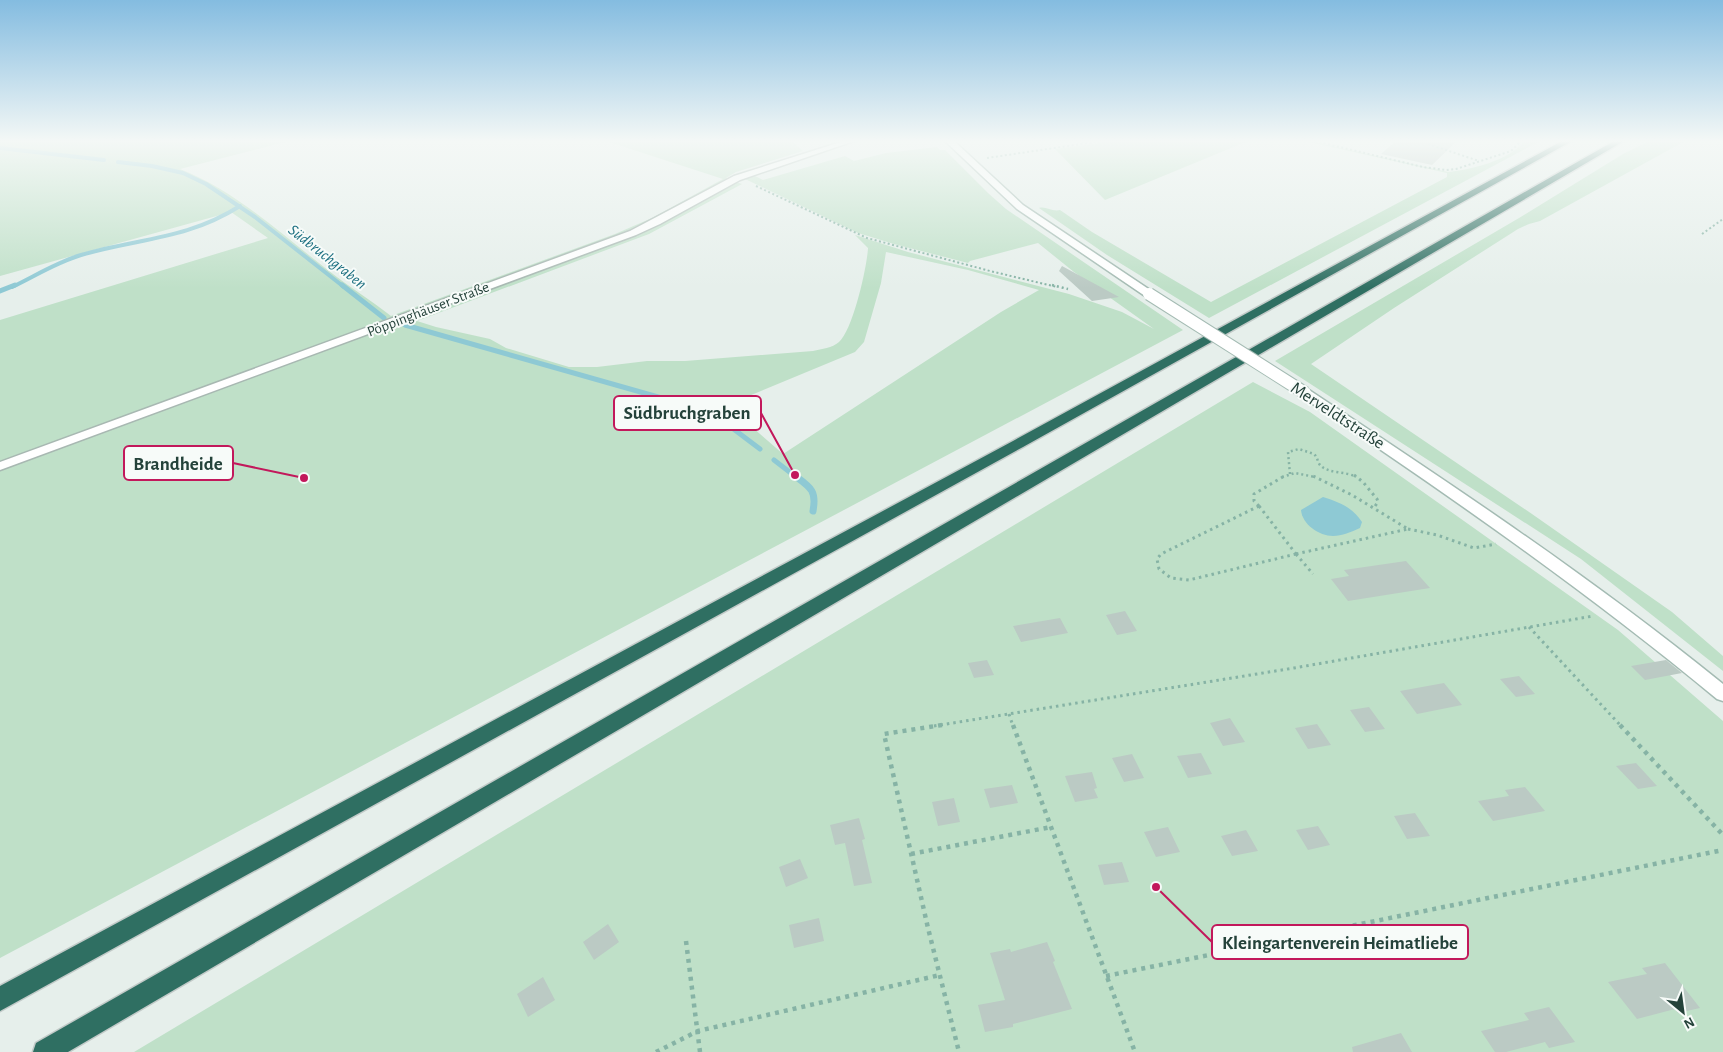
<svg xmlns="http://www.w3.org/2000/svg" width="1723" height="1052" font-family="'Alegreya Sans',sans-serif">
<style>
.green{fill:#bfe0c8;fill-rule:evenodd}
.water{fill:#8ec9d4}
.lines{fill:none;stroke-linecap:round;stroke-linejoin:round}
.stream-far2{stroke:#8ec9d4;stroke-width:4}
.stream-far1{stroke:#8ec9d4;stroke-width:5}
.stream{stroke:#8ec9d4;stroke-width:7}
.building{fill:#bbcac4}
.lane-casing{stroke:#a8b8b2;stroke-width:3}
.secondary-casing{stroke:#a4bbb3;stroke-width:3}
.highway-casing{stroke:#c2cac8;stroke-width:3}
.path-far3{stroke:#86b3a5;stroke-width:2;stroke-dasharray:2 2.5;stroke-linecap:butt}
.path-far2{stroke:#86b3a5;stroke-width:2.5;stroke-dasharray:2 3;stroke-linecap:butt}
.path-far1{stroke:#86b3a5;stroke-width:3;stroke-dasharray:2.5 4;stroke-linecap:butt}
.path{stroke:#86b3a5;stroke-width:4.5;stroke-dasharray:4 5;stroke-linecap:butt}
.lane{fill:#fff;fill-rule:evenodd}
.secondary{fill:#fff;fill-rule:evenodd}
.highway{fill:#2f6f62;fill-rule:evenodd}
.secondary-bridge-casing{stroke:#a4bbb3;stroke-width:14;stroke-linecap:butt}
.secondary-bridge{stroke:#fff;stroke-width:12}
.labels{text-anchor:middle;stroke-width:4;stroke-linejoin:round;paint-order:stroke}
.far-street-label{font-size:15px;fill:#24423a;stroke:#f7fbf9}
.far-water-label{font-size:16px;font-style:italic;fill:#1c6f80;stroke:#f7fbf9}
.street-label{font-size:18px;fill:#24423a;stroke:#f7fbf9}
.leader{fill:none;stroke:#c2185b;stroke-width:2}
.callout-dot{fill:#c2185b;stroke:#f7fbf9;stroke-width:2}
.callout{fill:#f7fbf9;stroke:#c2185b;stroke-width:2}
.callout-label{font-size:19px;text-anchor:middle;font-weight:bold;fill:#24423a}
</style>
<rect width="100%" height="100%" fill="#e6efeb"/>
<path class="green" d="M0,141H289L180,169C236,191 281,234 329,271C349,287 371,300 391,316L615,234L652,218L723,179L606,141H792L803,151L736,172L726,178L729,180L633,231L394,319L405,325L416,321L409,317L633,235L736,182L742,184L649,234L417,321L436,327L490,339L506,348L569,367H597L647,361H685L813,351C822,349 832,348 839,342C853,330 867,267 868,248L855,235L908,252L1069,294L1122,312L1154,329L1074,272L1038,243L970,261L968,263L894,244L858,233L745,179L753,175L763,180L845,156L854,161L886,153L937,147L940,150H945L988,193L1006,209L1183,330L0,958V320L268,238L231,212L0,276ZM886,252L968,270L1039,290L1001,312L783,454L727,405L855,352L864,342L881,283Z
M1114,141H1248L1105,200L1055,149Z
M1304,141H1310L1448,172C1470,170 1511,160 1524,141H1540L1209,318L1107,255L1039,208C1046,206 1052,212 1060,210L1092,232L1211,302L1447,177V173Z
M1649,141H1685L1540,221L1529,224L1518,229L1394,308L1311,364L1532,514L1672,612L1723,656V671L1581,559L1275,361L1519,218L1623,154Z
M1253,382L1310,412L1618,630L1723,721V1052H134Z"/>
<path class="water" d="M1323,497C1339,502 1352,507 1362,522L1360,528C1351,532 1342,536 1333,536C1319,536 1302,524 1301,510Z"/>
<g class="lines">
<path class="stream-far2" d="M0,148L104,160
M118,162L152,166L183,173L206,184L255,217L344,287
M12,287C35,276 57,262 81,255C139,238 186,240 240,206"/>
<path class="stream-far1" d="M342,285L384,318
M0,291L15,285
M401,322L405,325L711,412L760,449
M774,460L796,477"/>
<path class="stream" d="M794,475C810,487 817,490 813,511"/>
</g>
<path class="building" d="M1396,141H1457L1432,165L1381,154Z
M1062,266L1119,297L1092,301L1059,271Z
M1406,561L1430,588L1348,601L1331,579L1349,576L1344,570Z
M1125,611L1137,631L1117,635L1106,615Z
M1060,618L1068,633L1021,642L1013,626Z
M987,660L994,675L974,678L968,663Z
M1666,660L1682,673L1645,680L1631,666Z
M1519,676L1535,694L1516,697L1500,679Z
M1444,683L1462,705L1417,714L1400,691Z
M1369,707L1385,729L1365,732L1350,710Z
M1230,718L1245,742L1223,746L1210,723Z
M1317,724L1331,745L1308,749L1295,728Z
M1201,753L1212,774L1188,778L1177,756Z
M1132,754L1144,778L1124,782L1112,758Z
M1636,763L1657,786L1638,789L1616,766Z
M1092,772L1097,788L1094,789L1098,798L1075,802L1065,776Z
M1012,785L1018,803L990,808L984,789Z
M1525,787L1545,811L1493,821L1478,801L1509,796L1505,790Z
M954,798L960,822L938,826L932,802Z
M1415,813L1430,836L1407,839L1394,816Z
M859,818L865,839L862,840L872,883L854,886L845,843L835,845L830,825Z
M1318,826L1330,845L1308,850L1296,830Z
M1168,827L1180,852L1156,857L1144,832Z
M1246,830L1258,851L1232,856L1221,836Z
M800,859L808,878L786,887L779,867Z
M1122,862L1129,882L1104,885L1098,865Z
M819,918L824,941L794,948L789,925Z
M608,924L619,942L594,960L583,942Z
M1047,942L1055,961L1053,962L1072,1009L1013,1024V1027L985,1032L978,1005L1005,1000L990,953L1010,949L1011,952Z
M1665,963L1700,1008L1678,1013L1675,1009L1637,1019L1608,982L1647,974L1642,968Z
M543,977L555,1000L528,1017L517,994Z
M1549,1007L1575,1042L1549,1048L1545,1042L1506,1052H1495L1481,1031L1529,1020L1524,1013Z
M1401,1033L1412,1052H1353L1352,1047Z"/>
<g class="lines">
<g class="lane-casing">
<path id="lane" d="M844,141H854L740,180L660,224L636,235L0,470V462L630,231L734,176Z"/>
</g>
<g class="secondary-casing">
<path id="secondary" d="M945,141H954L1023,205L1153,292L1154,294L1153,296H1145L1017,209Z
M1305,389L1309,390C1451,484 1591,577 1723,684V701L1717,699C1584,589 1443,491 1301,396L1299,393Z"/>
</g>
<g class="highway-casing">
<path id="highway" d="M1562,141H1572L1023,447L0,1011V986L1013,441Z
M1614,141H1624L68,1052H33L36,1043Z"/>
</g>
<path class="path-far3" d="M1315,141L1423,167L1446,170L1456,169L1511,151L1521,141
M1428,144L1479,161
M987,158L1101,141
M756,186L867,238L990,271L1057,287
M1702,234L1723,219"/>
<path class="path-far2" d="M1052,285L1068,289
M1290,474L1288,452L1299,449L1314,454C1318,458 1317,461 1320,465C1328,474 1346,471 1356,477
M1282,477L1295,473L1315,477"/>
<path class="path-far1" d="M1354,475L1363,482L1377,499L1378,502L1373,509
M1259,506L1296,554
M1259,506L1161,554L1157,559L1159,569L1171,578L1189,580L1296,554
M1259,506L1254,501V494L1286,475
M1408,529L1437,535L1474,548L1496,544
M1296,554L1313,574
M1296,554L1408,529L1352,495L1311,475
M1529,627L1621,726
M1009,714L1013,726
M934,726L1294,668L1593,616"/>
<path class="path" d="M942,725L884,734L928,928L959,1052
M1013,725L1135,1052
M1620,725L1723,835
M911,854L1051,827
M686,941L700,1052
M1106,976L1723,850
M656,1052L698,1031L940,975"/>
<use href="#lane" class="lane"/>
<use href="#secondary" class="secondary"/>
<use href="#highway" class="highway"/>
<g class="secondary-bridge-casing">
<path id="secondary-bridge" d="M1149,294L1305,393"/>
</g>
<use href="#secondary-bridge" class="secondary-bridge"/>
</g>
<linearGradient id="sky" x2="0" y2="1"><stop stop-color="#84bce0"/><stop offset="0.49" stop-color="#f4f8f6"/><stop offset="1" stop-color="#f4f8f6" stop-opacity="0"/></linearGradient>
<rect width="1723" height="288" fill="url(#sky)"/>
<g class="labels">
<g class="far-street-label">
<text transform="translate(428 309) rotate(-21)" y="5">Pöppinghäuser Straße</text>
</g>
<g class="far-water-label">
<text transform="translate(328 256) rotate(38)" y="6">Südbruchgraben</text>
</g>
<g class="street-label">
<text transform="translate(1338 415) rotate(33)" y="6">Merveldtstraße</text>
</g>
</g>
<path class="leader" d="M795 475L761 413M304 478L233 463M1156 887L1212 942"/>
<g class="callout-dot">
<circle cx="795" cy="475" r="5"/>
<circle cx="304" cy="478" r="5"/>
<circle cx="1156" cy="887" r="5"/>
</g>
<g class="callout">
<rect x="614" y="396" width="147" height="34" rx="5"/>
<rect x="124" y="446" width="109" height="34" rx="5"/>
<rect x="1212" y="925" width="256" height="34" rx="5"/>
</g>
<g class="callout-label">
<text x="687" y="419">Südbruchgraben</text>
<text x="178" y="470">Brandheide</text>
<text x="1340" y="949">Kleingartenverein Heimatliebe</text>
</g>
<g transform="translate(1683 1012) rotate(151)" stroke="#f7fbf9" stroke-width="4" paint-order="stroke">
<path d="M0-4L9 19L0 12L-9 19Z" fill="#24423a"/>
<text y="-8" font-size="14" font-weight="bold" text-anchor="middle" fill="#24423a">N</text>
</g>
</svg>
